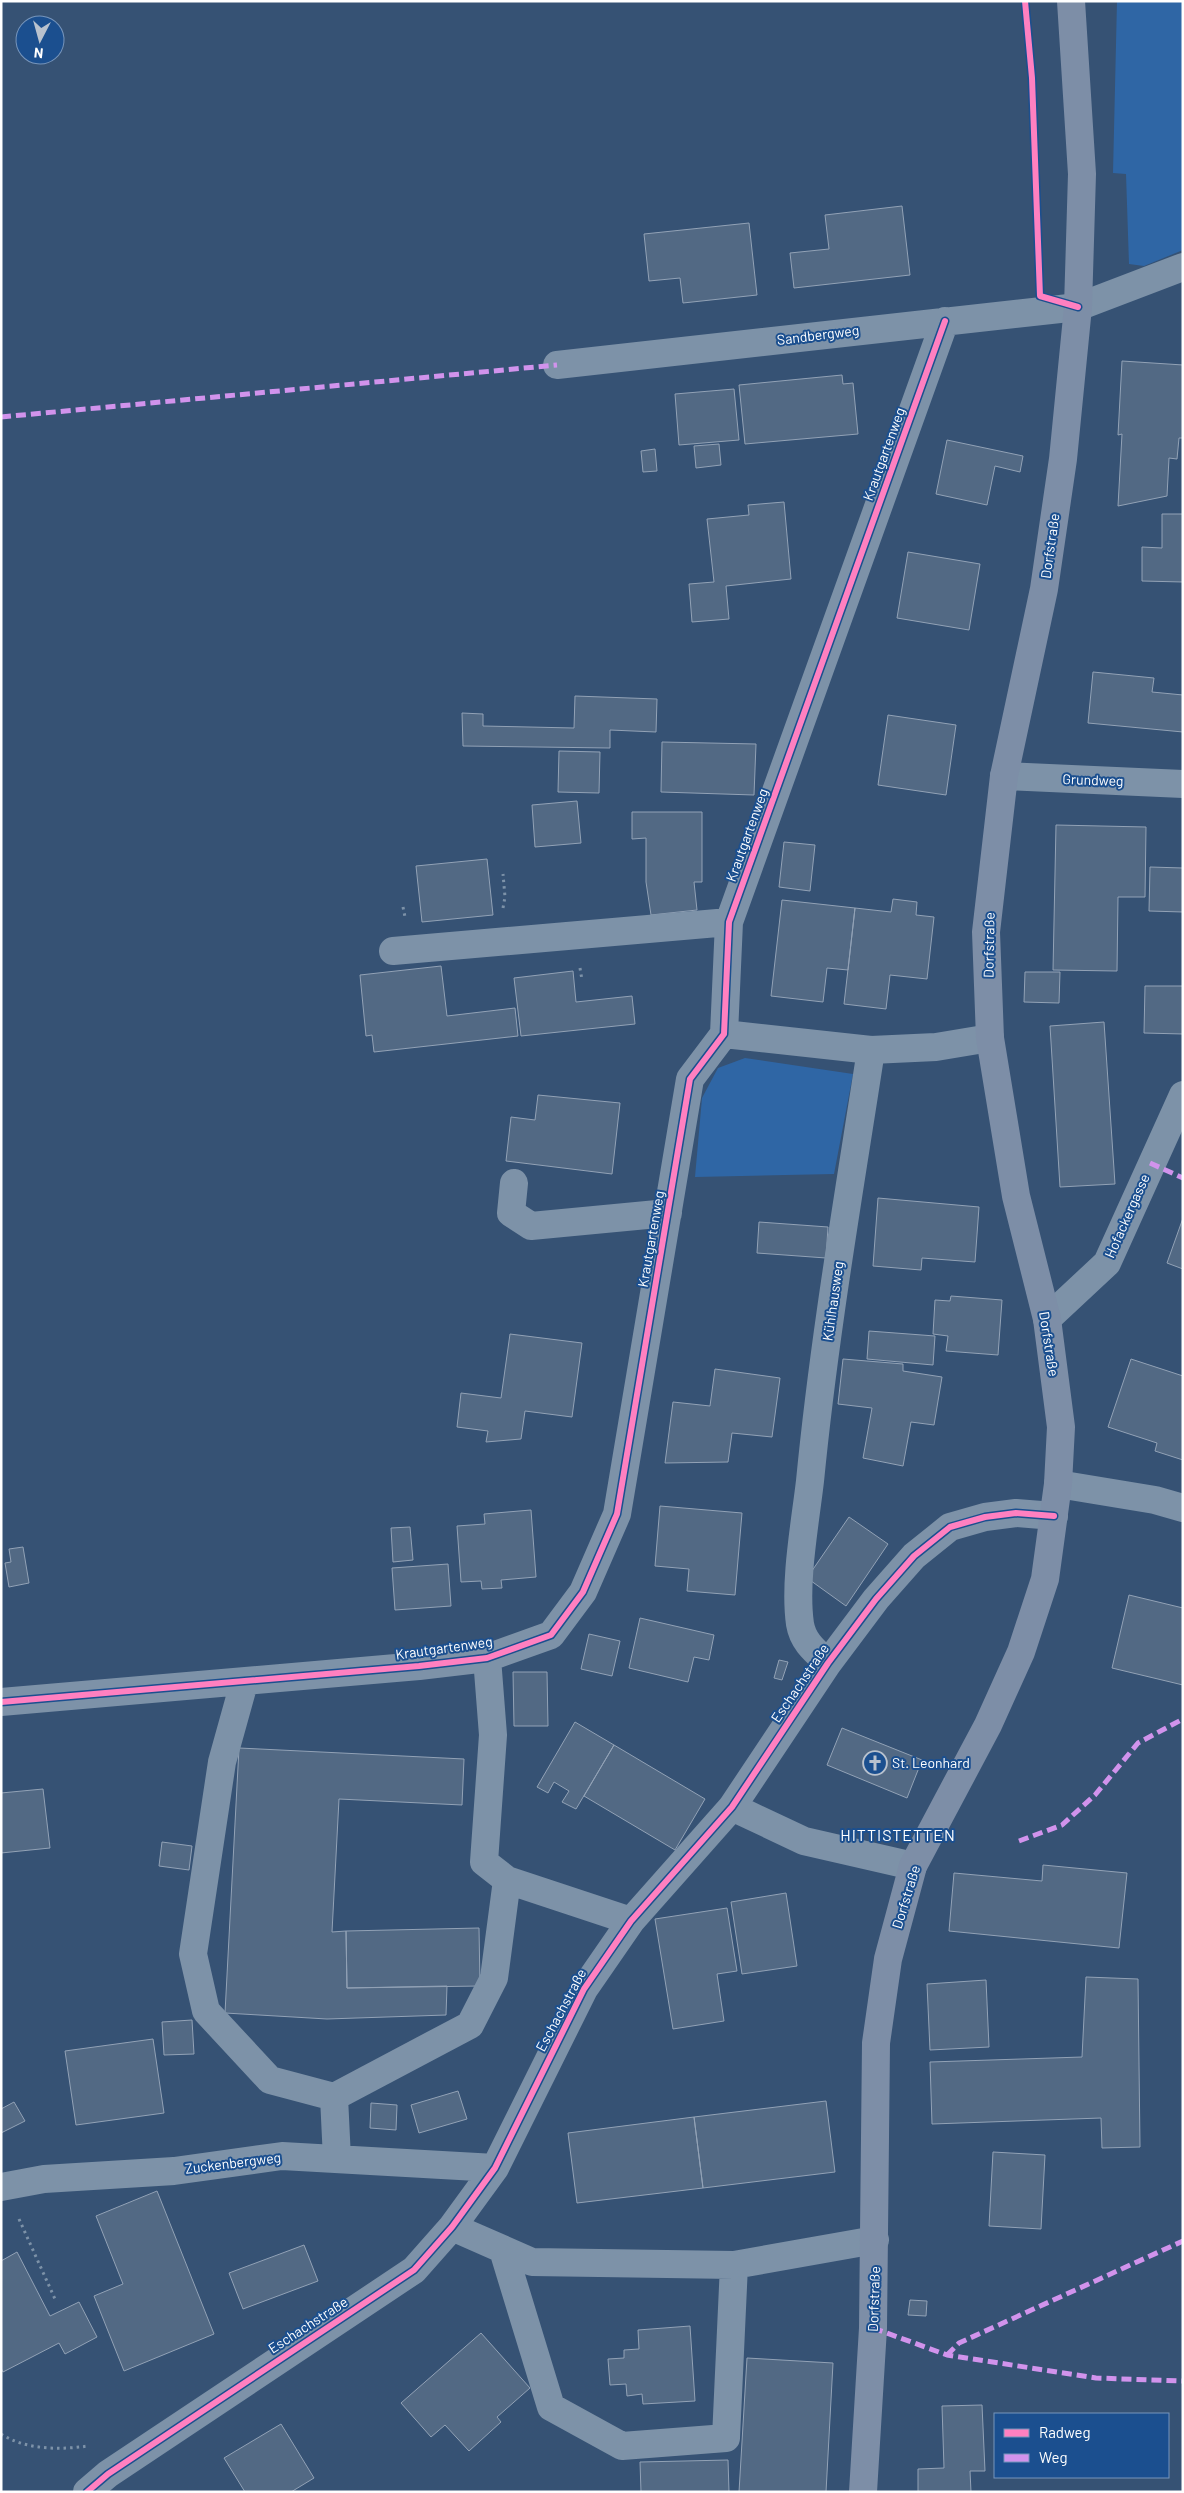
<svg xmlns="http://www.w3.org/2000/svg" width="1184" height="2493" font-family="Barlow,sans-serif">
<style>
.green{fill:#2f66a5}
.building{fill:#526984;stroke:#92a2b6}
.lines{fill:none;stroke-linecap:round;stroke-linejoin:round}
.path{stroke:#7d92a8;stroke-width:3;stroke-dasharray:2.5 4;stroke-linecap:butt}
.minor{stroke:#7d92a8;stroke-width:28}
.major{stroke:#7d8ea7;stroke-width:28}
.quiet{stroke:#d193ec;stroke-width:5;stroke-dasharray:10 5;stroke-linecap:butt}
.cycleway-casing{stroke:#1b4f8f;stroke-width:9}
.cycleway{stroke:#ff80c0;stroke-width:6}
.labels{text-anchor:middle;stroke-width:4;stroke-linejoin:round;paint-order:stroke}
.street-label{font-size:14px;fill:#fff;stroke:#1b4f8f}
.poi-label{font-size:14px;fill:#fff;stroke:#1b4f8f;text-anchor:start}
.quarter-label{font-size:16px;letter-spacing:1px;fill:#fff;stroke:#1b4f8f}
</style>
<rect width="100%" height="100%" fill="#365274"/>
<path class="green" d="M1117,1H1183V250L1144,266L1129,264L1126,174L1113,173Z
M745,1058L853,1074L834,1174L695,1177L702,1098L718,1068Z"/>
<path class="building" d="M902,206L910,275L794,288L790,253L829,249L825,215Z
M749,223L757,295L683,303L680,278L649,281L644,234Z
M1122,361L1183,365V438H1179L1177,459L1169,458L1167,496L1118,506L1122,434L1118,435Z
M842,375L843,384L853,383L858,434L745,444L739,385Z
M734,389L739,440L679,445L675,394Z
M947,440L1023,456L1020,472L995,466L987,505L936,494Z
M719,444L721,465L696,468L694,446Z
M655,449L657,471L643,472L641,451Z
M784,502L791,579L726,586L729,619L692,622L689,584L714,582L707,519L749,515L748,505Z
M1162,514H1183V582L1142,581V547L1162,548Z
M908,552L980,564L969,630L897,618Z
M1093,672L1154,678L1152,692L1183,695V732L1088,723Z
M575,696L657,699L656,732L610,730V748L463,746L462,713L483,714V726L574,728Z
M888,715L956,725L946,795L878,785Z
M662,742L756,744L754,795L661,792Z
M559,751L600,752L599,793L558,792Z
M577,801L581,843L535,847L532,805Z
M632,812H702V882H694L697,910L651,915L646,882V838L632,839Z
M1056,825L1146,827L1145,897H1118L1117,971L1053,970Z
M784,842L815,845L810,891L779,887Z
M487,859L493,915L422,922L416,866Z
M1150,867L1183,868V912L1149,911Z
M893,899L917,902L916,915L934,917L927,979L890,975L886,1009L844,1004L855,908L891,912Z
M782,900L855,908L848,970L827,968L823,1002L771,996Z
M441,966L447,1016L515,1008L518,1036L374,1052L372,1035L366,1036L360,975Z
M573,971L576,1002L632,996L635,1024L521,1036L514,978Z
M1025,972H1060L1059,1003L1024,1002Z
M1145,986H1183V1034L1144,1033Z
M1104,1022L1115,1184L1060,1187L1050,1026Z
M538,1095L620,1103L612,1174L506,1161L511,1117L535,1120Z
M878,1198L979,1207L975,1262L922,1258L921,1270L873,1266Z
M1183,1218V1269L1167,1263Z
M759,1222L828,1227L826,1258L757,1253Z
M951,1296L1002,1300L998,1355L946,1351L948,1336L933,1334L935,1300L950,1301Z
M869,1331L935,1336L933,1365L867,1359Z
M510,1334L582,1343L572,1417L525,1411L521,1439L486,1442L488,1431L457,1427L461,1393L501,1398Z
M843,1359L903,1364V1371L942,1377L934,1425L911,1422L903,1466L863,1458L872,1408L838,1404Z
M1131,1359L1183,1376V1460L1155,1451L1157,1443L1108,1427Z
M715,1369L780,1378L772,1437L732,1433L728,1462L665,1463L673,1402L710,1406Z
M660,1506L742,1513L735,1595L687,1591L689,1569L655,1566Z
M531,1510L536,1577L501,1580L502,1588L482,1589L481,1581L461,1582L457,1526L485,1524L484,1514Z
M849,1517L888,1544L846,1606L807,1578Z
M410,1527L413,1560L393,1562L391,1528Z
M23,1547L29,1583L9,1587L5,1563L11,1562L9,1549Z
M448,1564L451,1606L395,1610L392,1568Z
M1129,1595L1183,1608V1685L1112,1668Z
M640,1618L714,1635L709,1660L694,1657L688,1682L629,1668Z
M589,1634L620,1641L612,1676L581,1669Z
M779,1660L788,1662L782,1680L774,1678Z
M513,1672H547L548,1726H514Z
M575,1722L614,1745L576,1809L562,1802L569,1791L554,1782L548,1793L537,1787Z
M842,1728L922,1760L907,1798L827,1765Z
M614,1745L705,1799L675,1850L584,1796Z
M239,1748L464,1759L462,1805L339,1799L332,1932L346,1931L347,1988L447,1986L446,2015L327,2019L225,2013Z
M43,1789L50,1848L1,1853V1793Z
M162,1842L192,1846L189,1870L159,1866Z
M1043,1865L1127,1873L1119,1948L949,1931L954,1873L1042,1881Z
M786,1893L797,1966L742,1974L731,1902Z
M727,1908L737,1971L717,1974L724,2021L673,2029L655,1919Z
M479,1928L480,1986L347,1988L346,1931Z
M1086,1977L1138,1979L1140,2147L1102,2148L1101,2118L932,2124L930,2062L1082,2057Z
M986,1980L989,2047L930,2050L927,1984Z
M192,2020L194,2054L164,2055L162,2022Z
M153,2039L164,2113L76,2125L65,2051Z
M458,2091L467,2119L419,2133L411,2105Z
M826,2101L835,2172L703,2188L694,2117Z
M14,2102L25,2121L1,2133V2109Z
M371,2103L397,2105L396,2130L370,2128Z
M694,2117L703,2188L577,2203L568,2133Z
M993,2152L1045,2155L1041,2229L989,2226Z
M157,2191L214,2334L124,2371L94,2296L123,2284L96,2216Z
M304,2245L318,2281L243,2309L229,2273Z
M17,2252L50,2316L79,2302L97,2337L65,2354L59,2343L3,2372L1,2368V2261Z
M910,2300L927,2301L926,2316L908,2315Z
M690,2326L695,2401L643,2404L642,2394L627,2396L626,2384L610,2385L608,2359L624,2358V2350L639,2349L638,2330Z
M481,2333L530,2388L497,2417L501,2422L469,2451L445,2425L431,2437L401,2403Z
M747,2358L833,2363L826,2492H739Z
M982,2405L985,2471H970L971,2492H918V2469L944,2468L942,2406Z
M281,2424L314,2478L291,2492H245L224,2458Z
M728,2460L729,2492H641L640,2462Z"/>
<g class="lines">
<path class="path" d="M403,907L405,917
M503,908L505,897L503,874
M580,968L582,980
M19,2219L55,2299
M1,2434C26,2450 60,2450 88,2446"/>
<path class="minor" d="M557,365L1078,307L1183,267
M1004,776L1183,784
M393,951L729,922
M724,1034L871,1050
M514,1183L511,1213L531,1226L668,1213
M1047,1319L1107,1263L1183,1095
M1058,1484L1155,1500L1183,1508
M828,1663C815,1651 803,1642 800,1624C794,1582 805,1524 810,1481C824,1337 849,1193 871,1050L936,1047L990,1038
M244,1683L222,1762L193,1954L206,2011L270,2080L334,2097L337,2159
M1,1702L419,1666L487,1658L551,1635L583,1592L617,1514L690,1079L724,1034L729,922L945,321
M732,1807L804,1841L913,1866
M507,1880L631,1921
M334,2097L470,2025L494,1978L507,1880L484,1862L493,1735L487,1658
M1,2187L44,2179L174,2171L282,2156L495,2168
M452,2227L532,2262L734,2265L875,2240
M503,2250L551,2407L622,2446L726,2438L734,2265
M87,2492L108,2474L414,2270L452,2227L495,2168L584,1989L631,1921L732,1807L828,1663L876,1599L914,1556L950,1527L985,1517L1016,1513L1054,1516"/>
<path class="major" d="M863,2492L873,2328L876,2043L888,1959L913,1866L988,1725L1021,1652L1045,1579L1058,1484L1061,1427L1047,1319L1016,1196L990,1038L986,932L1004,776L1044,589L1063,459L1078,307L1082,174L1071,1"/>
<path class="quiet" d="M1,417L557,365
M1150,1163L1183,1178
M1019,1841L1062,1825L1095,1795L1138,1743L1183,1719
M873,2328L947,2355L1096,2378L1183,2381
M947,2355L959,2343L1183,2241"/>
<g class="cycleway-casing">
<path id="cycleway" d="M1025,1L1032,78L1040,296L1078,307
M1,1702L419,1666L487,1658L551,1635L583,1592L617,1514L690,1079L724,1034L729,922L945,321
M87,2492L108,2474L414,2270L452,2227L495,2168L584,1989L631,1921L732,1807L828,1663L876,1599L914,1556L950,1527L985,1517L1016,1513L1054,1516"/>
</g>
<use href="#cycleway" class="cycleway"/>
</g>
<defs>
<g id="church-ring" transform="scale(1.25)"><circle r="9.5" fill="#1b4f8f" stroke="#b9c2ce" stroke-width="1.5"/><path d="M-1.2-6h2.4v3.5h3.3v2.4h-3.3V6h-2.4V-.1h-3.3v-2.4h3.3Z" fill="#b9c2ce"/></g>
</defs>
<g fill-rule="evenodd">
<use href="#church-ring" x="875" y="1763"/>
</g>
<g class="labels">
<g class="street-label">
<text transform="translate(818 335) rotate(-7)" y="5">Sandbergweg</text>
<text transform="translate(884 454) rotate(-70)" y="5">Krautgartenweg</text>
<text transform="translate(1050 546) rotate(-82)" y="5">Dorfstraße</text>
<text transform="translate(1093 780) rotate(2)" y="5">Grundweg</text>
<text transform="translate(747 835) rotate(-70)" y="5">Krautgartenweg</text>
<text transform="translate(989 945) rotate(-89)" y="5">Dorfstraße</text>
<text transform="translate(1127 1216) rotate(-66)" y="5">Hofackergasse</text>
<text transform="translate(651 1239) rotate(-80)" y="5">Krautgartenweg</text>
<text transform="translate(833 1301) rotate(-82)" y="5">Kühlhausweg</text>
<text transform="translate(1049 1344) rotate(81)" y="5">Dorfstraße</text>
<text transform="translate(444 1648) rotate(-8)" y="5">Krautgartenweg</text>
<text transform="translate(800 1683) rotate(-56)" y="5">Eschachstraße</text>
<text transform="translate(906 1897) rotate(-73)" y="5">Dorfstraße</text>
<text transform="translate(561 2010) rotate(-62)" y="5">Eschachstraße</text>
<text transform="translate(233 2163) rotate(-7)" y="5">Zuckenbergweg</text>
<text transform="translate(874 2299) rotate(-88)" y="5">Dorfstraße</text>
<text transform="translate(308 2325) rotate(-33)" y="5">Eschachstraße</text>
</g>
<g class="poi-label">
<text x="892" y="1768">St. Leonhard</text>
</g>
<g class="quarter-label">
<text x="898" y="1841">HITTISTETTEN</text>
</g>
</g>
<rect width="1184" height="2493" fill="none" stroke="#ffffff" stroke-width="5"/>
<rect x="994" y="2413" width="175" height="65" fill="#1b4f8f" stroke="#7695bc"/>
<rect x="1004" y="2429" width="25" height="8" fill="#ff80c0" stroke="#7695bc"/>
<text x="1039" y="2438" font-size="15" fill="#ffffff">Radweg</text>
<rect x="1004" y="2454" width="25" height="8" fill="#d193ec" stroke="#7695bc"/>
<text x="1039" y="2463" font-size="15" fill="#ffffff">Weg</text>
<g transform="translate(40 40) rotate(186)"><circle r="24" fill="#1b4f8f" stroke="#7695bc"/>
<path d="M0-4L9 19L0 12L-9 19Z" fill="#b9c2ce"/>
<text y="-8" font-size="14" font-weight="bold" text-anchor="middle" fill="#ffffff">N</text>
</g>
</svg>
